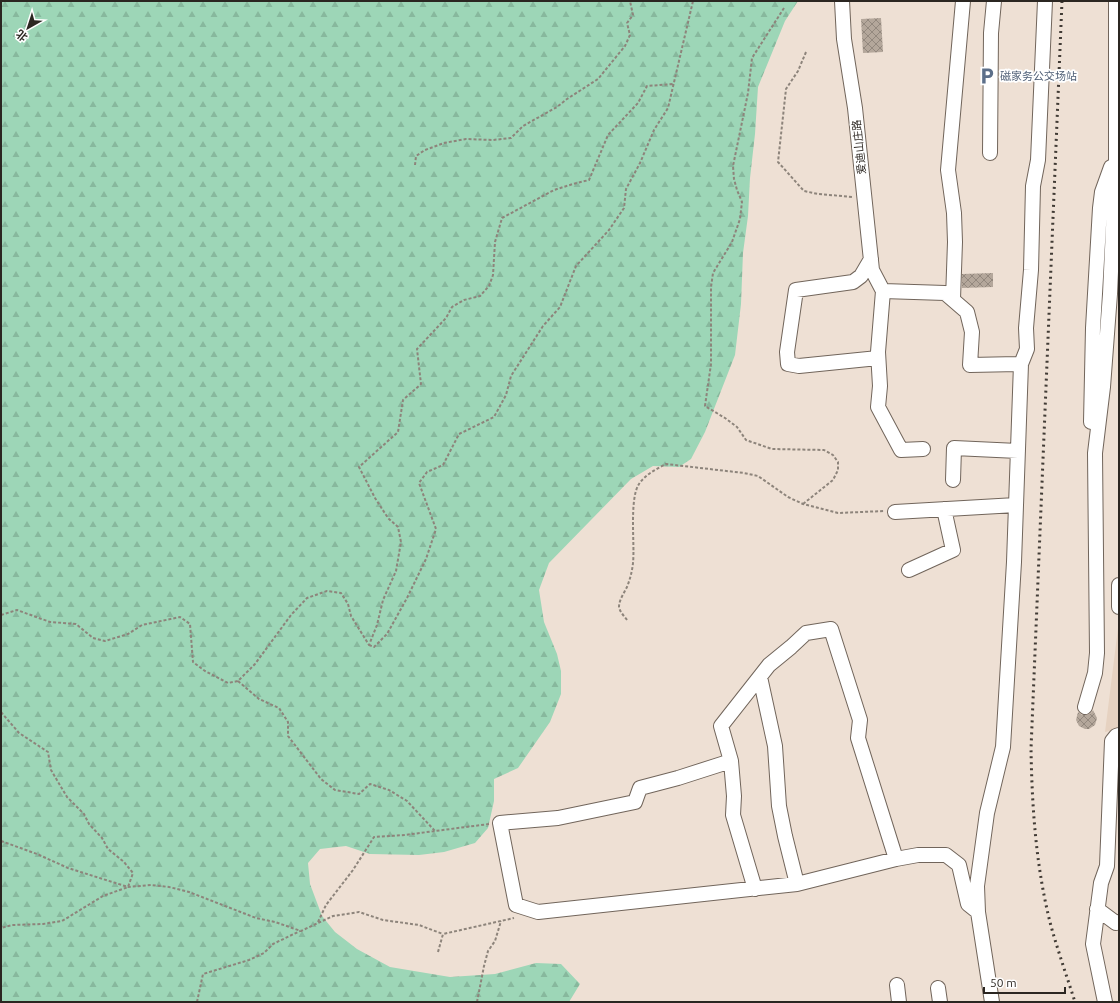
<svg xmlns="http://www.w3.org/2000/svg" width="1120" height="1003" font-family="Ubuntu,'Noto Sans SC',sans-serif">
<style>
.built{fill:#e6d2c1}
.forest{fill:url(#forest-firs)}
.building{fill:url(#building-cross-hatch)}
.lines{fill:none;stroke-linecap:round;stroke-linejoin:round}
.minor-casing{stroke:#71655b;stroke-width:16}
.path{stroke:#8d847b;stroke-width:2;stroke-dasharray:3 2;stroke-linecap:butt}
.minor{stroke:#fff;stroke-width:14}
.rail{stroke:#413b35;stroke-width:3;stroke-dasharray:2 4;stroke-linecap:butt}
.labels{text-anchor:middle;stroke-width:3.5;stroke-linejoin:round;paint-order:stroke}
.service-label{font-size:11px;fill:#4e5e75;stroke:#fff;text-anchor:start}
.street-label{font-size:11px;fill:#2b2621;stroke:#fff}
</style>
<defs>
<pattern id="forest-firs" width="22" height="20" patternUnits="userSpaceOnUse"><rect width="22" height="20" fill="#9dd6b7"/><path d="M5 1l3.5 6h-7zM16 11l3.5 6h-7z" fill="#87b89d"/></pattern>
<pattern id="building-cross-hatch" width="8" height="8" patternUnits="userSpaceOnUse"><rect width="8" height="8" fill="#b4a79b"/><path d="M0 0l8 8M0 8l8-8" fill="none" stroke="#93887e"/></pattern>
</defs>
<rect width="100%" height="100%" fill="#eee0d4"/>
<path class="built" d="M1119,620V729L1105,732Z"/>
<path class="forest" d="M1,1H798L785,21L758,87L755,134L750,178L748,216L743,253L741,304L735,355L705,432L691,459L679,467L653,466L631,479L549,563L539,590L544,622L557,654L561,671V694L550,722L518,768L494,779V801L488,828L475,843L444,852L419,855L370,854L346,846L320,849L308,863L310,884L322,916L335,932L357,949L390,967L450,977L495,974L536,963L561,964L580,984L569,1002H1Z"/>
<path class="building" d="M881,18L883,52L863,53L861,19Z
M993,273V287L962,288V274Z
M1093,710L1097,718L1095,725L1089,729H1085L1079,726L1076,720L1078,712L1082,715H1087L1091,713Z"/>
<g class="lines">
<g class="minor-casing">
<path id="minor" d="M842,1L844,39L855,108L872,270L883,291
M990,153L991,33L994,1
M871,259L861,276L853,282L796,290L787,352L788,364L799,366L878,358
M883,291L945,293L967,312L972,332L970,365L1021,364
M883,291L878,352L880,386L878,407L901,450L923,449
M953,299L955,242L954,213L948,170L963,1
M1091,422L1093,328L1100,208L1102,192L1111,167
M953,480L954,448L1018,451
M895,512L1016,505
M909,570L953,550L944,509
M1119,585V607
M760,677L775,746L779,806L785,836L797,884
M1085,707L1095,673L1097,653L1095,453L1103,387L1110,294L1116,161V1
M731,761L734,796L733,815L755,889
M896,859L858,738L860,720L831,629L806,633L791,647L769,665L721,726L731,761L678,778L640,788L635,802L558,818L500,823L516,905L538,912L797,884L896,859L918,855H946L959,865L968,904L978,912
M1097,909L1116,923L1119,922
M897,985L899,1002
M938,988L940,1002
M992,1002L978,912L977,886L987,813L1003,747L1014,562L1021,364L1027,349L1026,328L1031,270L1033,186L1038,160L1045,1
M1105,1002L1093,944L1101,883L1107,866L1112,741L1116,736L1119,735"/>
</g>
<path class="path" d="M784,8L752,58L748,93L733,166L734,179L737,190L742,202L740,219L732,242L713,273L711,287V364L705,406L725,418L737,427L746,440L772,449L824,450L833,455L838,462V470L833,480L803,504
M806,52L798,71L786,89L778,162L804,191L818,194L853,197
M415,165L416,156L425,150L444,143L466,139L493,140L511,138L523,126L557,107L567,99L598,79L625,46L630,35L627,23L633,15L630,1
M1,615L17,610L50,622L76,624L93,638L105,641L128,634L142,625L180,617L190,624L193,662L205,671L228,683L238,681L255,664L291,615L307,598L327,591L341,593L348,604L351,616L369,645L377,625L383,600L396,571L401,542L398,527L388,518L375,498L359,467L398,432L403,400L421,384L417,349L446,318L452,307L464,300L480,296L489,286L493,275L495,242L502,218L554,190L573,184L589,180L608,135L638,103L647,86L673,84
M627,620C624,616 620,612 619,607C619,600 624,593 627,587C630,579 632,572 633,563C635,545 629,499 639,484C645,475 656,469 666,464L744,473L758,476L788,497L803,504L838,513L884,511
M369,645L374,647L387,634L407,598L426,559L436,529L419,483L427,472L443,465L459,434L494,417L506,395L511,376L543,326L560,307L576,266L609,230L624,208L626,189L640,163L654,130L668,108L693,1
M238,681L259,699L279,708L288,722V736L321,779L335,790L359,794L370,784L389,790L407,801L435,831L489,824
M1,712L19,733L48,752L51,770L67,797L84,814L89,824L102,838L108,849L124,862L133,873L128,887L103,896L62,921L43,924L12,925L1,928
M1,841L37,854L68,868L128,887L151,885L169,887L189,892L256,918L275,922L301,931L333,916L359,912L383,920L419,925L443,934
M318,922L326,905L353,870L374,837L405,835L435,831
M438,952L443,934L514,918
M197,1002L203,974L249,960L264,953L273,944L300,931
M477,1002L484,966L488,951L495,941L501,921"/>
<use href="#minor" class="minor"/>
<path class="rail" d="M1062,1L1031,749C1032,808 1036,868 1051,926C1058,951 1067,977 1075,1002"/>
</g>
<defs>
<g id="parking-bare" transform="scale(1.38)"><path d="M-3.5-5.5H1a3.5 3.5 0 0 1 0 7H-1V5.5H-3.5ZM-1-3.4V-.6H.8a1.4 1.4 0 0 0 0-2.8Z" fill="#5c6f8a" stroke="#fff" stroke-width="2.5" paint-order="stroke"/></g>
</defs>
<g fill-rule="evenodd">
<use href="#parking-bare" x="987" y="76"/>
</g>
<g class="labels">
<g class="service-label">
<text x="1000" y="80">磁家务公交场站</text>
</g>
<g class="street-label">
<text transform="translate(859 147) rotate(-96)" y="4">爱迪山庄路</text>
</g>
</g>
<rect width="1120" height="1003" fill="none" stroke="#2b2621" stroke-width="4"/>
<g transform="translate(28 28) rotate(219)" stroke="#ffffff" stroke-width="3" paint-order="stroke">
<path d="M0-3L7 15L0 10L-7 15Z" fill="#2b2621"/>
<text y="-6" font-size="11" font-weight="bold" text-anchor="middle" fill="#2b2621">北</text>
</g>
<path d="M984 987v6h81v-6" fill="none" stroke="#2b2621" stroke-width="2"/>
<text x="990" y="987" font-size="12" fill="#2b2621" stroke="#ffffff" stroke-width="3" paint-order="stroke">50 m</text>
</svg>
